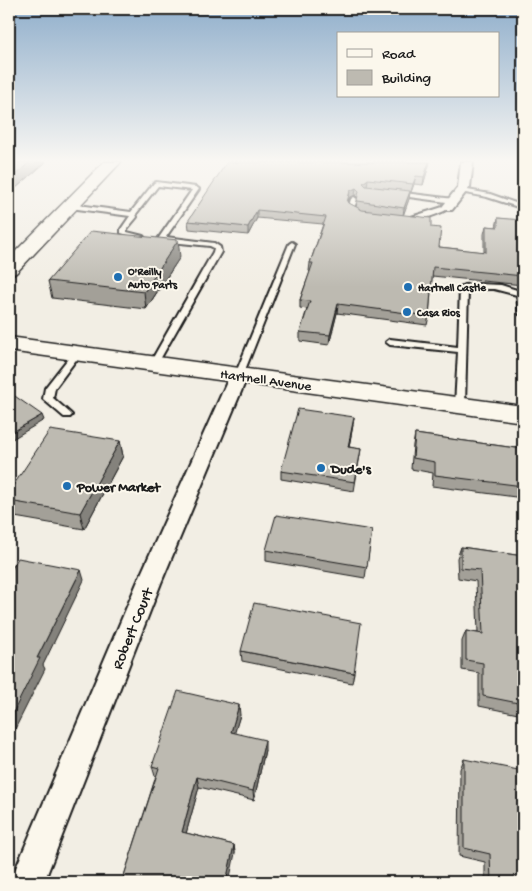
<svg xmlns="http://www.w3.org/2000/svg" width="532" height="891" font-family="'Gochi Hand',sans-serif">
<style>
.lines{fill:none;stroke-linecap:round;stroke-linejoin:round}
.lane-casing{stroke:#1c1c1c;stroke-width:4}
.street-casing{stroke:#1c1c1c;stroke-width:4}
.secondary-casing{stroke:#1c1c1c;stroke-width:3}
.lane{fill:#fbf7ec;fill-rule:evenodd}
.street{fill:#fbf7ec;fill-rule:evenodd}
.secondary{fill:#fbf7ec;fill-rule:evenodd}
.wall{fill:#a3a098;stroke:#1c1c1c;fill-rule:evenodd}
.shaded-wall{fill:#84827c;stroke:#1c1c1c}
.building{fill:#bdbab1;stroke:#1c1c1c}
.poi-dot{fill:#1f6fb2;stroke:#fbf7ec;stroke-width:2}
.labels{text-anchor:middle;stroke-width:4;stroke-linejoin:round;paint-order:stroke}
.far-poi-label{font-size:11px;font-weight:bold;fill:#1c1c1c;stroke:#fbf7ec;text-anchor:start}
.street-label{font-size:14px;fill:#1c1c1c;stroke:#fbf7ec}
.poi-label{font-size:14px;font-weight:bold;fill:#1c1c1c;stroke:#fbf7ec;text-anchor:start}
.near-street-label{font-size:16px;fill:#1c1c1c;stroke:#fbf7ec}
</style>
<rect width="100%" height="100%" fill="#f2eee4"/>
<filter id="ink" filterUnits="userSpaceOnUse"><feTurbulence type="fractalNoise" baseFrequency=".02" numOctaves="2"/><feDisplacementMap in="SourceGraphic" scale="10" xChannelSelector="R" yChannelSelector="G"/><feConvolveMatrix kernelMatrix="1 2 1 2 8 2 1 2 1" color-interpolation-filters="sRGB"/></filter>
<g filter="url(#ink)">
<g class="lines">
<g class="lane-casing">
<path id="lane" d="M156,182L196,187L199,189L166,237L214,243L220,247L221,252L158,363L154,366L150,363L213,252L214,248L210,246L161,241L158,239L192,190L158,186L136,214L137,217L127,229V232L143,236L144,237L141,239L121,233V229L130,216L70,208L67,206L70,204L131,212L154,183Z
M462,189L490,194L521,205L518,207L487,197L460,192L459,191Z
M396,192L454,199L457,201L454,203L394,195V193Z
M354,197L357,199L354,209L360,214L357,216L348,209L351,199Z
M446,206L451,207C443,213 414,224 405,219Z
M292,242L295,244L243,375L242,377H236L235,375L289,244Z
M478,284L501,285L523,292V316L519,314L517,295L494,289H468L465,405L460,408L455,405L458,352L390,345L386,342L390,339L458,347L460,287L464,285Z
M77,350L81,353L55,388L53,398L70,413L72,415L70,417H64L43,399L45,388L74,351Z"/>
</g>
<g class="street-casing">
<path id="street" d="M461,162H473L470,187L452,210H444L442,207L458,187Z
M239,370L245,371L248,375L161,583L44,882H10L137,583L230,375L233,371Z"/>
</g>
<g class="secondary-casing">
<path id="secondary" d="M104,162H121L16,273L9,275V258Z
M9,337L523,406V422L9,351Z"/>
</g>
<use href="#lane" class="lane"/>
<use href="#street" class="street"/>
<use href="#secondary" class="secondary"/>
</g>
<path class="wall" d="M9,162H46L16,188L9,187Z
M430,162L423,185L414,184L411,192H410L409,199L403,215L431,227L439,247L484,252V234L486,226L496,227L498,218L523,221V285L432,276L429,316L427,325L337,313L329,345L300,341V332L307,309L300,308V300L310,272L309,271L310,263L323,224L257,218L248,235L189,229L188,221ZM355,195L358,198L356,207L348,203L349,198Z
M180,257L146,309L52,298L48,281Z
M353,425L349,447L361,449L354,491L281,479V471Z
M415,434L523,449V498L432,486L433,473L411,469L413,445Z
M120,441L123,456L84,529L9,516V492Z
M372,530L365,578L266,561V550Z
M461,547L523,556V715L479,706V673L462,670V641L466,631L478,633L476,581L458,578L457,558Z
M241,651L354,673L352,683L242,661Z
M240,715L234,733L265,750L254,800L199,787L186,833L234,845L235,853L122,882L156,776H155L152,766Z
M464,759L523,882H485V862L459,856L460,769Z"/>
<path class="shaded-wall" d="M30,162H46L16,188L14,176Z
M429,162H430L423,185L424,177Z
M416,176L414,184L411,192L413,184Z
M368,179L367,187L362,191L363,183Z
M356,188L355,195L349,198L347,210L350,191Z
M410,191L409,199L403,216L404,208Z
M257,210V218L248,235V227Z
M178,240L180,257L146,309L144,292Z
M338,304L337,313L329,345L330,335Z
M42,415L44,420L9,441V434Z
M354,417L353,425L347,456L348,447Z
M120,441L123,456L84,529L80,513Z
M81,570L84,580L43,665L45,669L9,741V721L37,658Z
M239,705L240,715L232,742L231,732Z
M265,740V750L254,800L253,791Z
M197,777L199,787L184,841L182,832Z
M234,845L235,853L229,882H226Z"/>
<path class="building" d="M9,162H30L14,176H9Z
M227,162H429L424,177L416,176L413,184L368,179L363,183L366,186L410,191L404,208L358,201L357,200L359,191L356,188L350,191L347,202L362,210L431,218V227L441,228L439,247L486,252V226L498,227V218L523,220V276L433,267L429,316L338,304L330,335L300,332L310,301L300,300L313,263H310L326,217L257,210L248,227L188,221Z
M91,231L178,240L144,292L48,281Z
M9,392L42,415L9,434Z
M298,409L354,417L348,447L361,449L355,482L281,471Z
M50,430L120,441L80,513L9,501V492Z
M415,434L523,449V486L435,475V462L413,458Z
M276,515L372,530L367,567L266,550Z
M461,547L523,556V704L483,696V663L466,660V631L483,634L480,570L461,568Z
M18,558L81,570L37,658H40L9,721V574Z
M254,603L361,623L354,673L241,651Z
M178,691L239,705L231,732L265,740L253,791L197,777L182,832L234,845L226,882H122L159,768L152,766Z
M464,759L523,771V882H491L490,854L464,848Z"/>
</g>
<linearGradient id="sky" x2="0" y2="1"><stop stop-color="#8faecb"/><stop offset="0.56" stop-color="#f9f7f3"/><stop offset="1" stop-color="#f9f7f3" stop-opacity="0"/></linearGradient>
<rect width="532" height="287" fill="url(#sky)"/>
<g class="poi-dot">
<circle cx="118" cy="277" r="5"/>
<circle cx="408" cy="287" r="5"/>
<circle cx="407" cy="312" r="5"/>
<circle cx="321" cy="468" r="5"/>
<circle cx="67" cy="486" r="5"/>
</g>
<g class="labels">
<g class="far-poi-label">
<text x="128" y="275">O'Reilly<tspan x="128" dy="13">Auto Parts</tspan></text>
<text x="418" y="291">Hartnell Castle</text>
<text x="417" y="316">Casa Rios</text>
</g>
<g class="street-label">
<text transform="translate(266 379) rotate(8)" y="5">Hartnell Avenue</text>
</g>
<g class="poi-label">
<text x="331" y="473">Dude's</text>
<text x="77" y="491">Power Market</text>
</g>
<g class="near-street-label">
<text transform="translate(131 628) rotate(-68)" y="6">Robert Court</text>
</g>
</g>
<rect width="532" height="891" fill="none" stroke="#fbf7ec" stroke-width="30"/>
<rect x="15" y="15" width="502" height="861" fill="none" stroke="#1c1c1c" stroke-width="2" filter="url(#ink)"/>
<rect x="337" y="32" width="162" height="65" fill="#fbf7ec" stroke="#a29f99"/>
<rect x="347" y="49" width="25" height="8" fill="#fbf7ec" stroke="#a29f99"/>
<text x="382" y="58" font-size="15" fill="#1c1c1c">Road</text>
<rect x="347" y="70" width="25" height="15" fill="#bdbab1" stroke="#a29f99"/>
<text x="382" y="82" font-size="15" fill="#1c1c1c">Building</text>
</svg>
